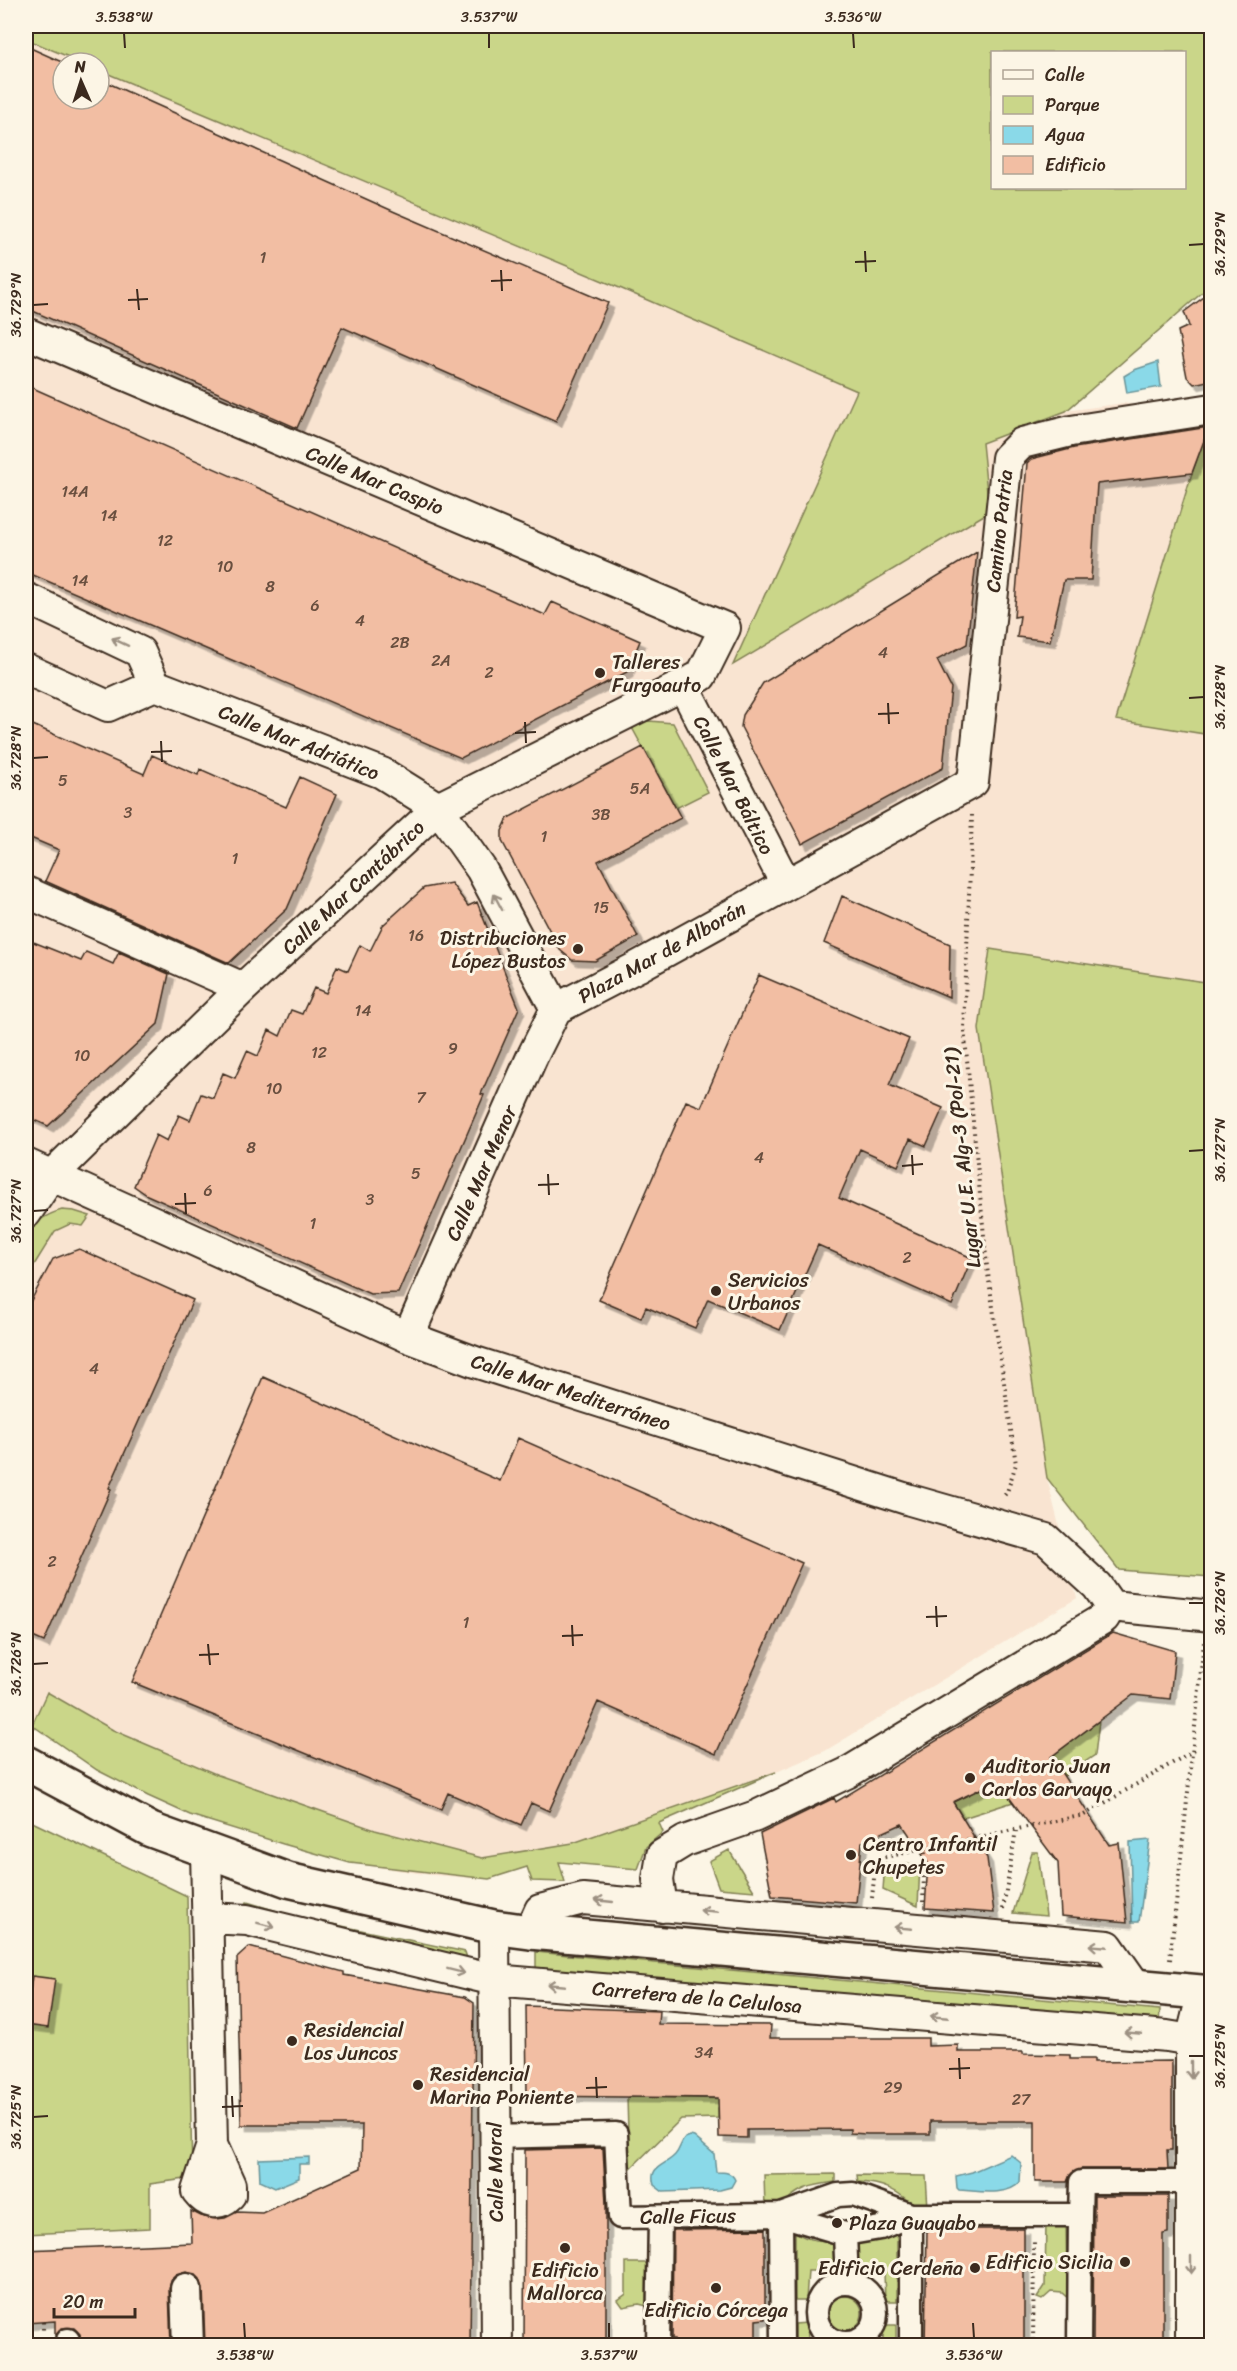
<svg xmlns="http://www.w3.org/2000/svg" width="1237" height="2371" font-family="Sriracha,sans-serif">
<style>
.built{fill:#f9e4d1}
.green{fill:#cad689;stroke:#828054;stroke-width:1.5;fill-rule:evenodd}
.water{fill:#8ad9e8;stroke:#6a9397;stroke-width:1.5}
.building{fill:#f2bea3;stroke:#3b2a1e;stroke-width:1.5;filter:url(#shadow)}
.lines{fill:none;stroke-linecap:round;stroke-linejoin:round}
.pedestrian-casing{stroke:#3b2a1e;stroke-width:27}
.minor-casing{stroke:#3b2a1e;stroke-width:34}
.trunk-casing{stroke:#3b2a1e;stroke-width:38}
.path{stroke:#3b2a1e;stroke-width:4;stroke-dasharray:1.5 4.5;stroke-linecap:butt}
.pedestrian{stroke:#fcf5e5;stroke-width:22}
.minor{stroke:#fcf5e5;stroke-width:30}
.trunk{stroke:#fcf5e5;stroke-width:33}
.oneway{stroke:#9c9082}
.ticks{fill:none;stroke:#3b2a1e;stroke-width:2}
.poi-dot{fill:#3b2a1e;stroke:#fcf5e5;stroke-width:2}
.labels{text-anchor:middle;stroke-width:6;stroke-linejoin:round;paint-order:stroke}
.number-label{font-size:16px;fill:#694f3f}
.street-label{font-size:20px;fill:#3b2a1e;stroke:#fcf5e5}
.poi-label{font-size:20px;fill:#3b2a1e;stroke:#fcf5e5;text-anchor:start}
.neatline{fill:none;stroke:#3b2a1e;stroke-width:2}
.ticks-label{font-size:15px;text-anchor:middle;fill:#3b2a1e}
</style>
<defs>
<filter id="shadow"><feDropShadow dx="5.5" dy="5.5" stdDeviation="0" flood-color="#0004"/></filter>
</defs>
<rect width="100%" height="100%" fill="#fcf5e5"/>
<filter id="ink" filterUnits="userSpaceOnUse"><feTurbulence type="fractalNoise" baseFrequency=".0167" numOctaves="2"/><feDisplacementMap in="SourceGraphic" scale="12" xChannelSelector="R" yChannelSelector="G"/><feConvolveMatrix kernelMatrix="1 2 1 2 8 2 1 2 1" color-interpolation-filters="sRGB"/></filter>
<g filter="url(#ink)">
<path class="built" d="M26,39L83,63H63V99H99V70L615,286L857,391L734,664L982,443L1066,411L1124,403L1211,421L1192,473L1116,720L1211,735V983L990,949L979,1029L1047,1478L1077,1598L825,1751L658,1823L489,1879L431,1875L350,1863L190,1815L97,1770L26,1720Z"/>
<path class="green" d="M26,26H1211V285L1066,411L982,443L989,512L733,665L857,391L615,286L99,70V63H83L26,39ZM992,52H1184V188H992Z
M1211,421V735L1116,720L1192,473Z
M649,721L673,723L708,792L676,808L630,724Z
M990,949L1211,983V1577L1119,1570L1047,1478L979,1029Z
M62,1210L74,1211L90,1216L83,1226L70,1224L55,1231L26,1278C26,1267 22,1249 26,1239C31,1223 47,1214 62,1210Z
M47,1692L113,1730L218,1775L375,1830L482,1858L573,1843L776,1772L659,1823L663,1832L646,1847L638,1869L559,1862L565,1882L532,1881L527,1867L489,1879L350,1863L283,1844L190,1815L148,1796L97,1770L32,1725Z
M1099,1721L1095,1755L1064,1776L1051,1757Z
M997,1781L1013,1802L963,1818L953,1802Z
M26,1819L187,1896L192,2178L150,2184V2228L26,2234Z
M729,1850L754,1891L719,1888L709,1861Z
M1032,1852H1038L1046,1916L1013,1913Z
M885,1863L920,1865L918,1906L883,1890Z
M247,1902L294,1916L461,1951L465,1952L467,1958L243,1905Z
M536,1952L1160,2010L1159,2022L536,1969Z
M627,2097L746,2099L718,2108V2118L681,2119L629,2170Z
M1211,2124L1212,2345L1210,2346V2345Z
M835,2174V2182C812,2185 796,2188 781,2207L765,2208L764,2175Z
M857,2175L926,2176L928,2208H915C899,2190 882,2183 858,2182Z
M1066,2221L1067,2286L1075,2298L1071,2301L1062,2293L1051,2292L1042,2300L1037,2298L1045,2286L1046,2222Z
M795,2232C808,2241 820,2241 836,2241L835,2271H808L806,2300H795Z
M897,2233V2301H885L884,2272L857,2271L855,2241C871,2243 884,2242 897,2233Z
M626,2263H648L651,2307L639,2304L623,2307L618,2300L626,2294Z
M828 2313a17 17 0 1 1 34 0a17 17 0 1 1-34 0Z
M807,2323L808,2345H795V2324Z
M883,2325H896V2345H883Z"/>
<path class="water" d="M1158,362L1161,387L1127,393L1124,376L1134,370Z
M1150,1840L1139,1922H1132L1130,1842Z
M690,2136L694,2137L714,2154L716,2172C724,2172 732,2172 735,2180L731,2187L720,2190L663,2192L654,2185C648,2166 665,2166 675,2155C680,2150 680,2143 685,2138Z
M1011,2155L1021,2163L1020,2182C1008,2197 977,2191 959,2190L957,2188L956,2176L972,2172Z
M309,2157V2164H299V2178L275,2188L260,2181L259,2159Z"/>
<path class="building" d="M26,46L64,63L63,99H99V79L395,212L608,303L556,421L342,327L297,428L26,308Z
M1212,291V380L1194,384L1187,377L1178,331L1189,326L1184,312Z
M26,385L545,615L552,602L640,641L627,672L461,758L26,572Z
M1209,427L1192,473L1097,484L1091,580H1064L1050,641L1017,637L1020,616L1014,617L1027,463L1031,459L1074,448Z
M977,552L967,644L937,660L951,688L943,768L802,844L741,727L743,715L763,683Z
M26,722L144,774L152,755L198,775L200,769L286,807L300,777L337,794L287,909L229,963L45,881L59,850L26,836Z
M643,747L681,818L598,861L638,937L595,961L572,960L560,950L502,841V831L508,818Z
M451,883L468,906L477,902L519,1008L481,1094L484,1095L398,1293L370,1294L147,1195L134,1186L156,1135L167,1141L179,1115L190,1120L201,1094L213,1098L223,1073L235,1078L247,1051L258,1056L269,1030L280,1036L291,1010L302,1014L314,988L326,993L337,966L348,971L360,945L370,951L383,925L424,888Z
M842,896L950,944L949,997L824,943Z
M26,939L81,961L86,952L113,964L119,952L169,974L158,1024L48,1126L26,1116Z
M759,975L909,1039L889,1085L943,1108L926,1146L910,1139L898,1166L860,1149L839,1198L972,1258L952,1305L818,1245L780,1330L708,1299L695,1328L646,1307L641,1318L599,1300L686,1101L701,1107Z
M79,1249L193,1300L109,1488L111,1489L44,1642L26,1634V1310L53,1259Z
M263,1377L500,1481L518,1438L802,1563L716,1754L598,1702L549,1811L531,1803L521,1825L448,1793L441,1809L132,1682Z
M1113,1633L1175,1651L1170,1699L1133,1695L1051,1757L1109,1845L1119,1843L1127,1922L1061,1916L1058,1863L997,1781L953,1802L987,1858L994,1913L925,1908L928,1863L902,1824L862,1842L856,1903L772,1896L760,1834L834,1798L836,1802Z
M249,1947L344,1972V1975L465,1997L474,2003L470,2346H205L203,2288L200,2279L195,2274L186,2272L176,2275L171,2280L169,2289L171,2346H81L80,2334L74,2328H62L55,2338V2321L26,2323V2250L192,2243L191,2211L203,2217L216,2219L225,2218L237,2212L262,2213L361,2168L362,2125H241L237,1958Z
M32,1976L55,1979L48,2028L26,2025Z
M526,2006L659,2011L658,2024L771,2025L770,2038H928V2046L958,2045V2052H1023V2054L1070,2055V2059H1094V2062L1172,2061V2150H1167L1168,2169H1081L1070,2175L1067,2182H1035V2121H930V2134H867L850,2133V2129L747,2130V2138L719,2137L718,2098L527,2096Z
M603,2148L606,2204V2346H524L525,2150Z
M1094,2196H1168V2233L1163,2234V2346H1093Z
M765,2229V2319L756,2320V2346H675V2339H672L673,2230Z
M927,2229H1024V2346H925Z"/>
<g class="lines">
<g class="pedestrian-casing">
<path id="pedestrian" d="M494,2137L616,2134L620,2217L781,2215L838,2195L853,2194L911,2215H1080L1081,2182H1191
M781,2215L845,2234L880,2228L911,2215V2346
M781,2215L782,2346
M845,2234L847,2282
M816 2313a30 30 0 1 1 60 0a30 30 0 1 1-60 0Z
M68,2340V2346
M658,2346L660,2217
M1079,2346L1080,2215"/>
</g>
<g class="minor-casing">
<path id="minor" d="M26,333L725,628L701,676L438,808L243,988L51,1176L26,1213
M26,598L140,652L155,685L382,773L438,808L481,869L556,1009
M26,669L108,706L155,685
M683,685L786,884
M26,892L243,988
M556,1009L637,967L973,782L1007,458L1022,443L1071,431L1212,409
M26,1164L408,1337L475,1362L910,1500L1046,1539L1097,1586L1111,1606
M408,1337L532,1057L556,1009
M1111,1606L1212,1616
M206,1850L212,2145L197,2191C206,2203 218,2207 230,2195V2185L212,2145
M662,1907L658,1879L662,1855L685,1841L756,1816L847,1773L1104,1618L1111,1606
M209,1918L247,1920L494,1980L1167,2036L1191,2040
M494,1927L497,2346
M530,1932L540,1910L583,1899L1108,1946L1136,1986
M186,2289L188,2346
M1191,2346V2040L1203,1992"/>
</g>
<g class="trunk-casing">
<path id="trunk" d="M26,1763L151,1830L288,1880L494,1927L530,1932L1212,1993"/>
</g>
<path class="path" d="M972,815L964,1028L987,1267L1016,1464L1007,1492L1002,1498
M872,1898L876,1859L1084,1815L1193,1751
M923,1902L925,1849
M1003,1909L1016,1830
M1170,1960L1204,1642
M43,2322V2334
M1033,2346L1034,2238"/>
<use href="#pedestrian" class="pedestrian"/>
<use href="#minor" class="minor"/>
<use href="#trunk" class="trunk"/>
</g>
<defs><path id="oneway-shaft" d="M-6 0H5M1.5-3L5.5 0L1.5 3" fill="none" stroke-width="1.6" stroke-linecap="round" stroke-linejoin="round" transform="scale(1.5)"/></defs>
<g class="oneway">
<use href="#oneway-shaft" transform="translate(120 642) rotate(-155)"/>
<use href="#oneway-shaft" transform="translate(498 902) rotate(-118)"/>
<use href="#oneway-shaft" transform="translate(604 1901) rotate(-174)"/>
<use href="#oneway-shaft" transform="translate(709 1911) rotate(-175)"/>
<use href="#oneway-shaft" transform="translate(266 1925) rotate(14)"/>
<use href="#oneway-shaft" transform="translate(903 1928) rotate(-175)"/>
<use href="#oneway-shaft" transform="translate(1098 1946) rotate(-175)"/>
<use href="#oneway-shaft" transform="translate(456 1971) rotate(14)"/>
<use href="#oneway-shaft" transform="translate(556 1985) rotate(-175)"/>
<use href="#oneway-shaft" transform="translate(939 2017) rotate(-175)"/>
<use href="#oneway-shaft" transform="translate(1133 2033) rotate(-175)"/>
<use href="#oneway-shaft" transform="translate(1191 2070) rotate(90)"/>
<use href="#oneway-shaft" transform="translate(1191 2265) rotate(90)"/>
</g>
</g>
<path class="ticks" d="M124,33L125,48M489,33V48M853,33L854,48M1189,245L1204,244M865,251L866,272M855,262L876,261M501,270L502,291M491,281L512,280M137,289L139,310M128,300L148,299M33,305L48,304M1189,698L1204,697M888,703L889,724M878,714L899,713M525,722L526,743M515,733L536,732M161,741L162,762M151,752L172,751M33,758L48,757M1189,1151L1204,1150M912,1155L913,1175M902,1166L923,1164M548,1174L549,1195M538,1185L559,1184M185,1193L186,1214M175,1204L196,1203M33,1211L48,1210M1189,1603H1204M936,1606L937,1627M926,1617L947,1616M572,1625L573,1646M562,1636L583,1635M208,1644L210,1665M199,1655L219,1654M33,1664L48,1663M1189,2056H1204M959,2058L960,2079M949,2069L970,2068M596,2077L597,2098M586,2088L607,2087M232,2096L233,2117M222,2107L243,2106M33,2117L48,2116M244,2323L245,2338M609,2323V2338M973,2323L974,2338"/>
<g class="poi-dot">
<circle cx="600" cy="673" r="6"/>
<circle cx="578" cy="949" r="6"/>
<circle cx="716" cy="1291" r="6"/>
<circle cx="970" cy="1778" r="6"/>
<circle cx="851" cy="1855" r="6"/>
<circle cx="292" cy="2041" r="6"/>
<circle cx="418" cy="2085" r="6"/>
<circle cx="837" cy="2223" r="6"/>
<circle cx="565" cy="2248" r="6"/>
<circle cx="1125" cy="2262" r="6"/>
<circle cx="975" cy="2268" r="6"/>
<circle cx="716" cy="2288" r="6"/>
</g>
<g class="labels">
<g class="number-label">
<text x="263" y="263">1</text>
<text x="75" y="497">14A</text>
<text x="109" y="521">14</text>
<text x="165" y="546">12</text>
<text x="225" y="572">10</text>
<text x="80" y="586">14</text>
<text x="270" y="592">8</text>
<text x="315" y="611">6</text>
<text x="360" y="626">4</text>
<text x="400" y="648">2B</text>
<text x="883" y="658">4</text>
<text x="441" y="666">2A</text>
<text x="489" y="678">2</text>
<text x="63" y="786">5</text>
<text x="640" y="794">5A</text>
<text x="128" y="818">3</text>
<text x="601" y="820">3B</text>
<text x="544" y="842">1</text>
<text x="235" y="864">1</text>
<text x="601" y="913">15</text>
<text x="416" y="941">16</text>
<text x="363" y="1016">14</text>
<text x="453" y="1054">9</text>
<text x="319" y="1058">12</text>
<text x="82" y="1061">10</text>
<text x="274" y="1094">10</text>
<text x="421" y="1103">7</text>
<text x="251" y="1153">8</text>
<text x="759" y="1163">4</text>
<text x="416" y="1179">5</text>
<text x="208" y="1196">6</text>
<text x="370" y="1205">3</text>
<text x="313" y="1229">1</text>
<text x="907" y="1263">2</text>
<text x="94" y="1374">4</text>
<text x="52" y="1567">2</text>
<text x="466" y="1628">1</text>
<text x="704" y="2058">34</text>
<text x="893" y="2093">29</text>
<text x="1021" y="2105">27</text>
</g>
<g class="street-label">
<text transform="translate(375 480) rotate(23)" y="7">Calle Mar Caspio</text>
<text transform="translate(999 531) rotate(-84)" y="7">Camino Patria</text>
<text transform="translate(299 742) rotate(22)" y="7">Calle Mar Adriático</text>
<text transform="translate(734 785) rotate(63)" y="7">Calle Mar Báltico</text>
<text transform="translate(353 887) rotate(-43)" y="7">Calle Mar Cantábrico</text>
<text transform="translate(662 952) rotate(-29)" y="7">Plaza Mar de Alborán</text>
<text transform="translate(962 1158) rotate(-96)" y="7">Lugar U.E. Alg-3 (Pol-21)</text>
<text transform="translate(481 1173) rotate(-66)" y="7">Calle Mar Menor</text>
<text transform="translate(571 1392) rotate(18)" y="7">Calle Mar Mediterráneo</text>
<text transform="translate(697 1997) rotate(5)" y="7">Carretera de la Celulosa</text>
<text transform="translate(495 2172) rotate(-91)" y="7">Calle Moral</text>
<text transform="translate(688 2216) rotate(-1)" y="7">Calle Ficus</text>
</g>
<g class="poi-label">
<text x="612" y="669">Talleres<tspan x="612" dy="23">Furgoauto</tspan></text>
<text x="566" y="945" text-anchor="end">Distribuciones<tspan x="566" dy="23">López Bustos</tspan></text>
<text x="728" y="1287">Servicios<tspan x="728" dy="23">Urbanos</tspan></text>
<text x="982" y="1773">Auditorio Juan<tspan x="982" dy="23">Carlos Garvayo</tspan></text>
<text x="863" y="1851">Centro Infantil<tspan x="863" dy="23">Chupetes</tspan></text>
<text x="304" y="2037">Residencial<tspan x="304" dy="23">Los Juncos</tspan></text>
<text x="430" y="2081">Residencial<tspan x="430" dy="23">Marina Poniente</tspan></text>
<text x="849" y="2230">Plaza Guayabo</text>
<text x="1113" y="2269" text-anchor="end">Edificio Sicilia</text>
<text x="963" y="2275" text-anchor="end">Edificio Cerdeña</text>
<text x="565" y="2277" text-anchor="middle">Edificio<tspan x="565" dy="23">Mallorca</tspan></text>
<text x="716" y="2317" text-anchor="middle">Edificio Córcega</text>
</g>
</g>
<rect width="1237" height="2371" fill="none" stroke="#fcf5e5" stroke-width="66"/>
<rect x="991" y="51" width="195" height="138" fill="#fcf5e5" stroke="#afa495" stroke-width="1.5"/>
<rect x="1003" y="70" width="30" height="9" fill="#fcf5e5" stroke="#afa495" stroke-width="1.5"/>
<text x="1045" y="81" font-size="18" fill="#3b2a1e">Calle</text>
<rect x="1003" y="96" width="30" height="18" fill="#cad689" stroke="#afa495" stroke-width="1.5"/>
<text x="1045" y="111" font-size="18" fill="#3b2a1e">Parque</text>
<rect x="1003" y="126" width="30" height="18" fill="#8ad9e8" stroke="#afa495" stroke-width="1.5"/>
<text x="1045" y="141" font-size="18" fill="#3b2a1e">Agua</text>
<rect x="1003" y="156" width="30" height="18" fill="#f2bea3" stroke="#afa495" stroke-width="1.5"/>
<text x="1045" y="171" font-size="18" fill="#3b2a1e">Edificio</text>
<g transform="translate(81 81) rotate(357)"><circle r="28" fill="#fcf5e5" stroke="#afa495" stroke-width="1.5"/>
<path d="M0-4.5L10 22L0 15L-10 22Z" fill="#3b2a1e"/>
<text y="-9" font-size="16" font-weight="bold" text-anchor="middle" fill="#3b2a1e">N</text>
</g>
<path d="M54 2308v9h81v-9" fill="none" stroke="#3b2a1e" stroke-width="3"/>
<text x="63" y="2308" font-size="18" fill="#3b2a1e" stroke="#fcf5e5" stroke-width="4.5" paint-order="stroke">20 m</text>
<rect x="33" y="33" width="1171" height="2305" class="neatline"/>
<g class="ticks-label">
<text x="124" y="22">3.538°W</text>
<text x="489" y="22">3.537°W</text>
<text x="853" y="22">3.536°W</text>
<text transform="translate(1220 244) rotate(-90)" y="5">36.729°N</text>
<text transform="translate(16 305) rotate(-90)" y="5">36.729°N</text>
<text transform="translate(1220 697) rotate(-90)" y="5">36.728°N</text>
<text transform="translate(16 758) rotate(-90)" y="5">36.728°N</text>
<text transform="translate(1220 1150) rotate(-90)" y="5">36.727°N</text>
<text transform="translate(16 1211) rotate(-90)" y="5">36.727°N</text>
<text transform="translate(1220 1603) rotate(-90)" y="5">36.726°N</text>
<text transform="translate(16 1664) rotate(-90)" y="5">36.726°N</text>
<text transform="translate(1220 2056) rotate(-90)" y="5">36.725°N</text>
<text transform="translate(16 2117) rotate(-90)" y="5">36.725°N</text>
<text x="245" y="2360">3.538°W</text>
<text x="609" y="2360">3.537°W</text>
<text x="974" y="2360">3.536°W</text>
</g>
</svg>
